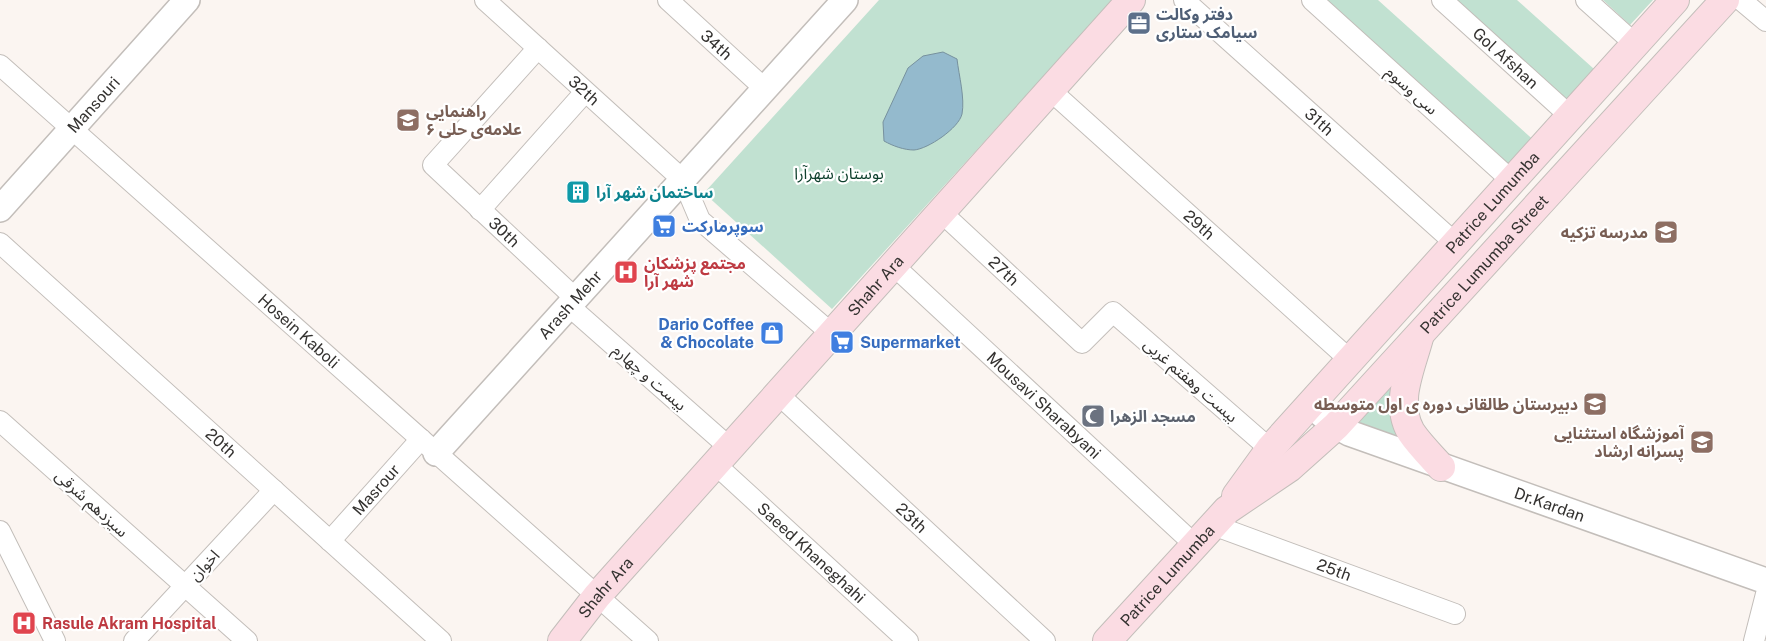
<svg xmlns="http://www.w3.org/2000/svg" width="1766" height="641" font-family="'Public Sans','Noto Sans Arabic',sans-serif">
<style>
.green{fill:#c1e1d1}
.water{fill:#94bacd;stroke:#77919e}
.lines{fill:none;stroke-linecap:round;stroke-linejoin:round}
.minor-casing{stroke:#c3beba;stroke-width:22}
.tertiary-casing{stroke:#c3beba;stroke-width:28}
.secondary-casing{stroke:#c3beba;stroke-width:30}
.minor{stroke:#fff;stroke-width:20}
.tertiary{stroke:#fff;stroke-width:25}
.secondary{stroke:#fbdce3;stroke-width:28}
.labels{text-anchor:middle;stroke-width:4.5;stroke-linejoin:round;paint-order:stroke}
.service-label{font-size:16px;font-weight:bold;fill:#4e5e75;stroke:#fff;text-anchor:start}
.street-label{font-size:16px;fill:#343230;stroke:#fff}
.education-label{font-size:16px;font-weight:bold;fill:#785e54;stroke:#fff;text-anchor:end}
.park-label{font-size:16px;fill:#0f402d;stroke:#fff}
.culture-label{font-size:16px;font-weight:bold;fill:#0d838f;stroke:#fff;text-anchor:start}
.shop-label{font-size:16px;font-weight:bold;fill:#366cbe;stroke:#fff;text-anchor:start}
.health-label{font-size:16px;font-weight:bold;fill:#be3a42;stroke:#fff;text-anchor:start}
.worship-label{font-size:16px;font-weight:bold;fill:#5b616d;stroke:#fff;text-anchor:start}
</style>
<rect width="100%" height="100%" fill="#fbf5f1"/>
<path class="green" d="M879,0H1113L832,309L704,193Z
M1325,0H1378L1538,144L1514,170Z
M1450,0H1517L1594,69L1564,102Z
M1603,0H1653L1630,25Z
M1391,377L1399,440L1350,418Z"/>
<path class="water" d="M943,52L957,59C959,76 965,98 962,114C959,128 928,149 914,150C904,150 893,146 884,141L883,122L908,68L923,56Z"/>
<g class="lines">
<g class="minor-casing">
<g id="minor">
<path id="s1" d="M485,0L683,180L700,220L832,334"/>
<path id="s2" d="M668,0L765,89"/>
<path id="s3" d="M1184,0L1455,243"/>
<path d="M1312,0L1512,181"/>
<path id="s4" d="M1442,0L1570,116"/>
<path d="M1586,0L1635,44"/>
<path d="M1741,0L1766,21"/>
<path id="s5" d="M538,48L433,165L575,298"/>
<path id="s6" d="M0,65L648,641"/>
<path id="s7" d="M1050,90L1350,360"/>
<path d="M480,210L585,92"/>
<path id="s8" d="M941,212L1082,343L1113,312L1270,449"/>
<path id="s9" d="M0,243L441,641"/>
<path id="s10" d="M893,265L1195,545"/>
<path d="M569,306L730,448"/>
<path id="s11" d="M778,394L1045,641"/>
<path d="M0,421L247,641"/>
<path id="s12" d="M715,464L908,641"/>
<path id="s13" d="M1213,525L1455,614"/>
<path d="M0,531L55,641"/>
<path id="s14" d="M330,541L421,439"/>
<path d="M134,641L274,490"/>
<path d="M1754,641L1766,594"/>
</g>
</g>
<g class="tertiary-casing">
<g id="tertiary">
<path id="s15" d="M0,209L187,0"/>
<path id="s16" d="M1310,405L1336,426L1349,433L1766,581"/>
<path id="s17" d="M436,453L845,0"/>
</g>
</g>
<g class="secondary-casing">
<g id="secondary">
<path d="M1419,338C1411,368 1394,403 1411,432C1419,444 1431,456 1441,467"/>
<path id="s18" d="M1236,496L1270,449L1675,0"/>
<path id="s19" d="M562,641L597,596L1131,0"/>
<path id="s20" d="M1107,641L1227,510L1289,468L1336,426L1725,0"/>
</g>
</g>
<use href="#minor" class="minor"/>
<use href="#tertiary" class="tertiary"/>
<use href="#secondary" class="secondary"/>
</g>
<defs>
<g id="office-square" transform="scale(1.25)"><rect x="-9" y="-9" width="18" height="18" rx="4" fill="#5c6f8a" stroke="#fff"/><path d="M-6-3h4V-5.5h4V-3h4V5H-6ZM-1-4.5V-3h2v-1.5ZM-6 0V1H6V0Z" fill="#fff"/></g>
<g id="school-square" transform="scale(1.25)"><rect x="-9" y="-9" width="18" height="18" rx="4" fill="#8d6e63" stroke="#fff"/><path d="M0-5L7-2L0 1L-7-2ZM-4 1L0 2.5L4 1V4Q0 6-4 4Z" fill="#fff"/></g>
<g id="building-square" transform="scale(1.25)"><rect x="-9" y="-9" width="18" height="18" rx="4" fill="#0f9aa8" stroke="#fff"/><path d="M-4-6H4V6H1V3H-1V6H-4ZM-2.5-4.3h1.7v1.8h-1.7ZM.8-4.3h1.7v1.8H.8ZM-2.5-1h1.7V.8h-1.7ZM.8-1h1.7V.8H.8Z" fill="#fff"/></g>
<g id="supermarket-square" transform="scale(1.25)"><rect x="-9" y="-9" width="18" height="18" rx="4" fill="#3f7fe0" stroke="#fff"/><path d="M-6-5.5h2.5l.6 2H6L4.5 2H-2.5L-4.4-4H-6ZM-1.5 3.2a1.3 1.3 0 1 0 .1 0ZM3 3.2a1.3 1.3 0 1 0 .1 0Z" fill="#fff"/></g>
<g id="hospital-square" transform="scale(1.25)"><rect x="-9" y="-9" width="18" height="18" rx="4" fill="#e0444e" stroke="#fff"/><path d="M-5-5h3v3.5h4V-5h3V5h-3V1.5h-4V5h-3Z" fill="#fff"/></g>
<g id="shop-square" transform="scale(1.25)"><rect x="-9" y="-9" width="18" height="18" rx="4" fill="#3f7fe0" stroke="#fff"/><path d="M-5-2.5h2.3a2.7 3.5 0 0 1 5.4 0H5L5.5 6h-11ZM-1.5-2.5h3a1.5 2.3 0 0 0-3 0Z" fill="#fff"/></g>
<g id="mosque-square" transform="scale(1.25)"><rect x="-9" y="-9" width="18" height="18" rx="4" fill="#6b7280" stroke="#fff"/><path d="M3.5-4.9A6 6 0 1 0 3.5 4.9A5 5 0 1 1 3.5-4.9Z" fill="#fff"/></g>
</defs>
<g fill-rule="evenodd">
<use href="#office-square" x="1139" y="23"/>
<use href="#school-square" x="408" y="120"/>
<use href="#building-square" x="578" y="192"/>
<use href="#supermarket-square" x="664" y="226"/>
<use href="#school-square" x="1666" y="232"/>
<use href="#hospital-square" x="626" y="272"/>
<use href="#shop-square" x="772" y="333"/>
<use href="#supermarket-square" x="842" y="342"/>
<use href="#school-square" x="1595" y="404"/>
<use href="#mosque-square" x="1093" y="416"/>
<use href="#school-square" x="1702" y="442"/>
<use href="#hospital-square" x="24" y="623"/>
</g>
<g class="labels">
<g class="service-label">
<text x="1156" y="20">دفتر وکالت<tspan x="1156" dy="18">سیامک ستاری</tspan></text>
</g>
<g class="street-label">
<text dy="6" stroke="none"><textPath href="#s2" startOffset="66">34th</textPath></text>
<text dy="6" stroke="none"><textPath href="#s4" startOffset="86">Gol Afshan</textPath></text>
<text dy="6" stroke="none"><textPath href="#s1" startOffset="134">32th</textPath></text>
<text transform="translate(1412 90) rotate(42)" y="6">سی وسوم</text>
<text dy="6" stroke="none"><textPath href="#s15" startOffset="140">Mansouri</textPath></text>
<text dy="6" stroke="none"><textPath href="#s3" startOffset="182">31th</textPath></text>
<text dy="6" stroke="none"><textPath href="#s18" startOffset="390">Patrice Lumumba</textPath></text>
<text dy="6" stroke="none"><textPath href="#s7" startOffset="201">29th</textPath></text>
<text dy="6" stroke="none"><textPath href="#s5" startOffset="255">30th</textPath></text>
<text dy="6" stroke="none"><textPath href="#s20" startOffset="535">Patrice Lumumba Street</textPath></text>
<text dy="6" stroke="none"><textPath href="#s8" startOffset="86">27th</textPath></text>
<text dy="6" stroke="none"><textPath href="#s19" startOffset="474">Shahr Ara</textPath></text>
<text dy="6" stroke="none"><textPath href="#s17" startOffset="200">Arash Mehr</textPath></text>
<text dy="6" stroke="none"><textPath href="#s6" startOffset="400">Hosein Kaboli</textPath></text>
<text transform="translate(650 377) rotate(41)" y="6">بیست و چهارم</text>
<text transform="translate(1191 380) rotate(41)" y="6">بیست وهفتم غربی</text>
<text dy="6" stroke="none"><textPath href="#s10" startOffset="206">Mousavi Sharabyani</textPath></text>
<text dy="6" stroke="none"><textPath href="#s9" startOffset="298">20th</textPath></text>
<text dy="6" stroke="none"><textPath href="#s14" startOffset="69">Masrour</textPath></text>
<text transform="translate(92 503) rotate(42)" y="6">سیزدهم شرقی</text>
<text dy="6" stroke="none"><textPath href="#s16" startOffset="261">Dr.Kardan</textPath></text>
<text dy="6" stroke="none"><textPath href="#s11" startOffset="182">23th</textPath></text>
<text dy="6" stroke="none"><textPath href="#s12" startOffset="131">Saeed Khaneghahi</textPath></text>
<text transform="translate(204 565) rotate(-47)" y="6">اخوان</text>
<text dy="6" stroke="none"><textPath href="#s13" startOffset="129">25th</textPath></text>
<text dy="6" stroke="none"><textPath href="#s20" startOffset="89">Patrice Lumumba</textPath></text>
<text dy="6" stroke="none"><textPath href="#s19" startOffset="69">Shahr Ara</textPath></text>
</g>
<g class="education-label">
<text x="426" y="117" text-anchor="start">راهنمایی<tspan x="426" dy="18">علامه‌ی حلی ۶</tspan></text>
<text x="1648" y="238">مدرسه تزکیه</text>
<text x="1578" y="410">دبیرستان طالقانی دوره ی اول متوسطه</text>
<text x="1684" y="439">آموزشگاه استثنایی<tspan x="1684" dy="18">پسرانه ارشاد</tspan></text>
</g>
<g class="park-label">
<text x="839" y="179">بوستان شهرآرا</text>
</g>
<g class="culture-label">
<text x="596" y="198">ساختمان شهر آرا</text>
</g>
<g class="shop-label">
<text x="682" y="232">سوپرماركت</text>
<text x="754" y="330" text-anchor="end">Dario Coffee<tspan x="754" dy="18">&amp; Chocolate</tspan></text>
<text x="860" y="348">Supermarket</text>
</g>
<g class="health-label">
<text x="644" y="269">مجتمع پزشکان<tspan x="644" dy="18">شهر آرا</tspan></text>
<text x="42" y="629">Rasule Akram Hospital</text>
</g>
<g class="worship-label">
<text x="1110" y="422">مسجد الزهرا</text>
</g>
</g>
</svg>
